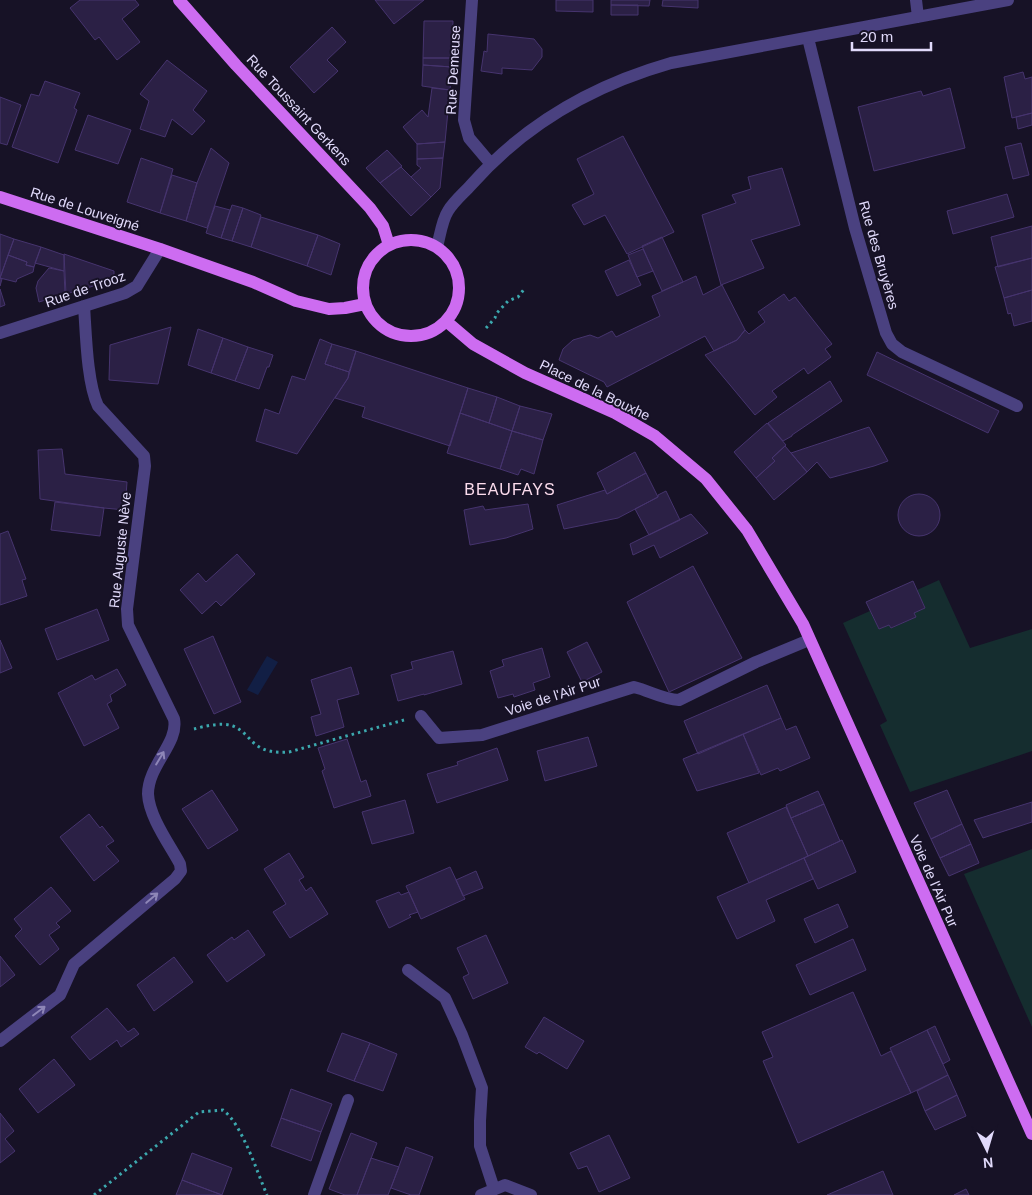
<svg xmlns="http://www.w3.org/2000/svg" width="1032" height="1195" font-family="Helvetica,sans-serif">
<style>
.green{fill:#152d2f}
.water{fill:#121f45}
.building{fill:#2b2045;stroke:#46346e}
.lines{fill:none;stroke-linecap:round;stroke-linejoin:round}
.path{stroke:#3ca8ae;stroke-width:3;stroke-dasharray:2.5 4;stroke-linecap:butt}
.service{stroke:#4a4180;stroke-width:12}
.minor{stroke:#4a4180;stroke-width:12}
.primary{stroke:#cd6cf1;stroke-width:12}
.oneway{stroke:#8e86b7}
.labels{text-anchor:middle;stroke-width:4;stroke-linejoin:round;paint-order:stroke}
.street-label{font-size:14px;fill:#e1dafb;stroke:#171226}
.quarter-label{font-size:16px;letter-spacing:1px;fill:#fcdced;stroke:#171226}
</style>
<rect width="100%" height="100%" fill="#171226"/>
<path class="green" d="M939,580L970,648L1032,629V751L910,792L880,725L887,721L843,623L870,611L879,629L889,625L892,628L916,617L914,613L925,608L917,590Z
M1032,849V1027L964,874Z"/>
<path class="water" d="M267,656L278,662L258,695L247,690Z"/>
<path class="building" d="M80,0H135L139,5L122,19L140,42L117,60L99,37L95,40L70,8Z
M375,0H424L394,24Z
M556,0H593V12L556,11Z
M611,0H650L649,6L611,5Z
M663,0H698V8L662,6Z
M611,5H638V15H611Z
M424,21H453L452,58H423Z
M332,27L346,42L327,60L338,71L314,93L290,67Z
M488,34L534,39L542,49V57L532,70L502,68V74L481,71L484,51L487,52Z
M423,58H452V67L423,65Z
M167,60L207,91L193,110L205,121L192,135L172,119L165,137L140,129L149,101L140,94Z
M423,65L452,67L450,90L422,86Z
M1023,72L1025,79L1032,77V113L1012,118L1004,77Z
M45,81L80,93L74,108L77,110L58,163L12,147L31,94L39,96Z
M432,88L450,90L445,142L417,144L403,127L422,110L428,117Z
M950,88L965,148L874,171L858,107L921,91L923,96Z
M0,97L21,105L7,145L0,143Z
M1032,113V125L1018,129L1016,117Z
M88,115L131,130L118,164L75,150Z
M623,136L674,232L627,254L605,215L584,225L572,205L594,194L577,159Z
M445,142L443,158L417,159V144Z
M1021,143L1029,175L1013,179L1005,147Z
M211,148L229,163L207,228L186,221L197,183Z
M387,150L402,166L380,183L366,168Z
M141,158L173,169L160,213L127,202Z
M443,158L440,188L431,197L411,177L421,168L417,165V159Z
M401,167L431,197L411,216L380,183Z
M782,168L800,225L751,240L764,268L721,285L702,215L736,203L732,195L751,189L748,177Z
M172,175L197,183L186,221L160,213Z
M1007,194L1014,217L953,234L947,211Z
M232,205L243,208L232,241L221,238Z
M215,206L230,210L221,238L206,233Z
M243,208L261,215L251,247L232,241Z
M261,217L318,235L307,266L251,247Z
M1032,226V258L998,267L991,237Z
M0,234L14,239L0,278L2,279L0,286Z
M318,235L340,244L331,275L307,266Z
M662,237L683,282L662,291L642,246Z
M14,239L41,247L34,267L26,265L27,262L8,255Z
M41,247L64,255V271L35,263Z
M643,249L653,271L637,277L628,255Z
M64,254L114,271V280L66,294Z
M8,255L27,262L26,265L34,267L33,272L17,279L16,282L0,278Z
M1032,258V290L1004,298L995,267Z
M629,260L641,285L617,296L605,271Z
M49,268L64,271L65,294L39,302L36,288L38,281Z
M696,276L703,295L722,285L745,330L737,340L714,351L705,336L607,387L604,382L559,360L563,349L573,340L590,335L598,338L612,331L616,337L660,316L652,296Z
M0,289L5,305L0,307Z
M1032,290V321L1014,326L1011,313L1008,314L1004,298Z
M784,294L789,301L795,297L832,344L825,349L831,357L808,374L804,368L772,391L777,397L755,415L705,355L737,340L745,330L749,334L765,322L758,312Z
M171,327L158,384L109,380L110,345Z
M198,329L223,338L211,373L188,365Z
M223,338L248,347L235,381L211,373Z
M320,339L332,344L325,364L349,372L348,378L297,454L256,441L265,409L279,414L292,376L305,380Z
M332,344L356,351L349,372L325,364Z
M248,347L273,355L269,367H267L259,389L235,381Z
M356,351L468,388L450,446L362,417L365,407L335,398L348,378Z
M877,352L999,411L988,433L867,375Z
M830,381L842,401L792,435V436L783,441L768,423Z
M468,388L497,397L489,423L460,413Z
M497,397L520,406L512,431L489,423Z
M520,406L552,414L543,440L512,431Z
M460,413L512,431L500,469L447,453Z
M767,423L786,445L772,458L775,461L756,478L734,452Z
M869,427L888,461L874,466L830,478L817,462L807,472L791,453Z
M512,431L543,440L534,474L521,469L518,475L500,469Z
M785,446L807,472L774,500L756,478L775,461L772,458Z
M62,449L65,474L127,482L125,510L104,508L40,499L38,450Z
M635,452L646,473L607,494L597,473Z
M646,473L658,497L618,518L564,529L557,505L605,490L607,494Z
M666,491L680,520L649,535L635,509L658,497V495Z
M898 515a21 21 0 1 1 42 0a21 21 0 1 1-42 0Z
M55,502L104,508L100,536L51,530Z
M528,504L533,529L506,538L470,545L464,510L483,506L485,510Z
M691,514L708,533L660,558L654,545L633,555L630,544Z
M8,531L26,579L22,580L27,596L0,605V534Z
M237,554L255,574L221,606L216,601L202,614L180,590L198,573L206,582Z
M693,566L742,658L669,692L627,602Z
M913,581L925,608L914,613L916,617L891,628L889,625L879,629L866,602Z
M97,609L109,640L57,660L45,629Z
M213,636L241,702L214,714L184,649Z
M0,640L12,668L0,673Z
M587,642L602,672L582,682L567,652Z
M542,648L550,677L533,683L535,690L514,697L513,694L498,698L490,671L504,666L502,660Z
M453,651L462,684L424,695V694L398,701L391,675L413,669L411,662Z
M351,667L359,694L337,700L344,727L316,736L311,717L321,714L311,680Z
M117,669L126,685L110,695L112,701L107,704L119,728L84,746L58,693L92,675L95,680Z
M767,685L781,718L698,754L684,721Z
M781,718L786,730L796,726L810,758L780,771L778,768L761,775L743,734Z
M743,734L759,773L697,791L683,759Z
M588,737L597,766L545,781L537,751Z
M347,739L361,782L366,780L371,796L334,808L322,771L325,769L318,748Z
M497,748L508,780L437,803L427,774L458,765L457,762Z
M212,790L238,830L208,849L182,809Z
M947,790L962,824L931,839L914,803Z
M818,791L824,804L791,818L786,805Z
M405,800L414,833L372,844L362,812Z
M1032,802V822L983,838L974,820Z
M824,804L840,841L808,856L791,818Z
M786,807L808,856L749,883L727,833Z
M89,814L100,828L102,826L114,841L106,846L119,861L94,881L60,837Z
M962,824L971,844L940,858L931,839Z
M842,840L856,872L818,889L804,858Z
M971,844L979,863L949,876L940,858Z
M289,853L304,877L299,880L306,891L311,887L328,914L290,938L273,912L286,904L264,869Z
M804,858L813,879L766,900L775,921L737,939L717,897Z
M450,867L465,899L421,919L406,886Z
M476,871L483,888L463,896L456,880Z
M51,887L71,911L56,923L60,927L49,935L59,949L40,965L15,936L22,929L14,919Z
M399,892L401,895L409,892L418,912L409,915L411,917L389,928L376,901Z
M838,904L848,927L815,943L804,919Z
M248,930L265,955L227,982L207,955L232,937L234,940Z
M486,935L508,983L473,999L463,977L469,974L457,948Z
M853,939L866,970L810,995L796,965Z
M0,956L15,975L0,987Z
M174,957L193,982L154,1011L137,985Z
M853,992L881,1056L891,1051L911,1093L798,1143L763,1061L773,1057L762,1032Z
M107,1008L128,1032L134,1028L139,1034L121,1047L117,1040L90,1060L71,1037Z
M544,1017L584,1041L567,1069L539,1052L537,1054L525,1047Z
M935,1026L950,1060L943,1064L927,1030Z
M927,1030L948,1075L911,1093L890,1048Z
M342,1033L370,1043L354,1081L327,1071Z
M370,1043L397,1054L383,1091L354,1081Z
M54,1059L75,1085L38,1113L19,1089Z
M948,1075L957,1095L925,1111L917,1091Z
M291,1089L332,1104L321,1132L281,1118Z
M957,1095L966,1116L935,1130L925,1111Z
M0,1113L14,1131L5,1139L15,1151L0,1163Z
M281,1118L321,1132L311,1161L271,1146Z
M351,1133L377,1143L357,1195H345L329,1189Z
M609,1135L630,1178L599,1192L587,1166L578,1169L570,1153Z
M406,1147L433,1157L419,1195H411L391,1188Z
M192,1153L232,1168L222,1195L182,1180Z
M371,1158L399,1167L388,1195H357Z
M883,1171L893,1195H827Z
M182,1180L222,1195H176Z
M966,1189L969,1195H954Z"/>
<g class="lines">
<path class="path" d="M486,328L495,318L496,314L508,301L518,297L525,288
M194,729C205,726 222,722 233,726C243,730 248,738 255,744C265,752 277,753 289,752L404,720
M94,1195L199,1112L223,1110C242,1124 257,1172 267,1195"/>
<path class="service" d="M808,38L855,228L886,333L892,344L902,352L1017,406
M314,1195L348,1100"/>
<path class="minor" d="M472,0L464,120L469,138L491,164
M916,0L918,17
M437,247C440,236 442,220 448,211C454,201 464,193 471,185C524,125 594,85 671,63L1008,0
M0,333L125,293L137,286L160,249
M421,716L439,738L482,735L634,687C650,691 662,699 679,700L756,662L809,640
M408,970L445,998L462,1035L482,1088L480,1121V1146L494,1189
M0,1041L60,995L74,964L175,879L181,871L180,864C170,845 149,817 148,794C148,765 179,743 174,719L128,625L127,609L145,466L144,456L98,406C87,383 86,334 84,306
M481,1195L505,1185L531,1195"/>
<path class="primary" d="M179,0L236,65L370,208L383,226L389,245
M0,197L160,249L253,282L296,301L329,309L345,308L365,304
M363 288a48 48 0 1 1 96 0a48 48 0 1 1-96 0Z
M446,321L473,344L525,373L615,413L655,436L706,479L747,530L803,624L1032,1134"/>
</g>
<defs><path id="oneway-shaft" d="M-6 0H5M1.5-3L5.5 0L1.5 3" fill="none" stroke-width="1.6" stroke-linecap="round" stroke-linejoin="round" transform="scale(1.25)"/></defs>
<g class="oneway">
<use href="#oneway-shaft" transform="translate(160 758) rotate(-59)"/>
<use href="#oneway-shaft" transform="translate(152 898) rotate(-40)"/>
<use href="#oneway-shaft" transform="translate(39 1011) rotate(-37)"/>
</g>
<g class="labels">
<g class="street-label">
<text transform="translate(453 70) rotate(-87)" y="5">Rue Demeuse</text>
<text transform="translate(299 110) rotate(47)" y="5">Rue Toussaint Gerkens</text>
<text transform="translate(85 209) rotate(18)" y="5">Rue de Louveigné</text>
<text transform="translate(879 255) rotate(74)" y="5">Rue des Bruyères</text>
<text transform="translate(85 289) rotate(-19)" y="5">Rue de Trooz</text>
<text transform="translate(595 390) rotate(26)" y="5">Place de la Bouxhe</text>
<text transform="translate(120 550) rotate(-84)" y="5">Rue Auguste Nève</text>
<text transform="translate(553 696) rotate(-18)" y="5">Voie de l'Air Pur</text>
<text transform="translate(934 881) rotate(66)" y="5">Voie de l'Air Pur</text>
</g>
<g class="quarter-label">
<text x="510" y="495">BEAUFAYS</text>
</g>
</g>
<g transform="translate(987 1150) rotate(175)" stroke="#171226" stroke-width="4" paint-order="stroke">
<path d="M0-4L9 19L0 12L-9 19Z" fill="#e1dafb"/>
<text y="-8" font-size="14" font-weight="bold" text-anchor="middle" fill="#e1dafb">N</text>
</g>
<path d="M852 42v8h79v-8" fill="none" stroke="#e1dafb" stroke-width="2.5"/>
<text x="860" y="42" font-size="15" fill="#e1dafb" stroke="#171226" stroke-width="4" paint-order="stroke">20 m</text>
</svg>
